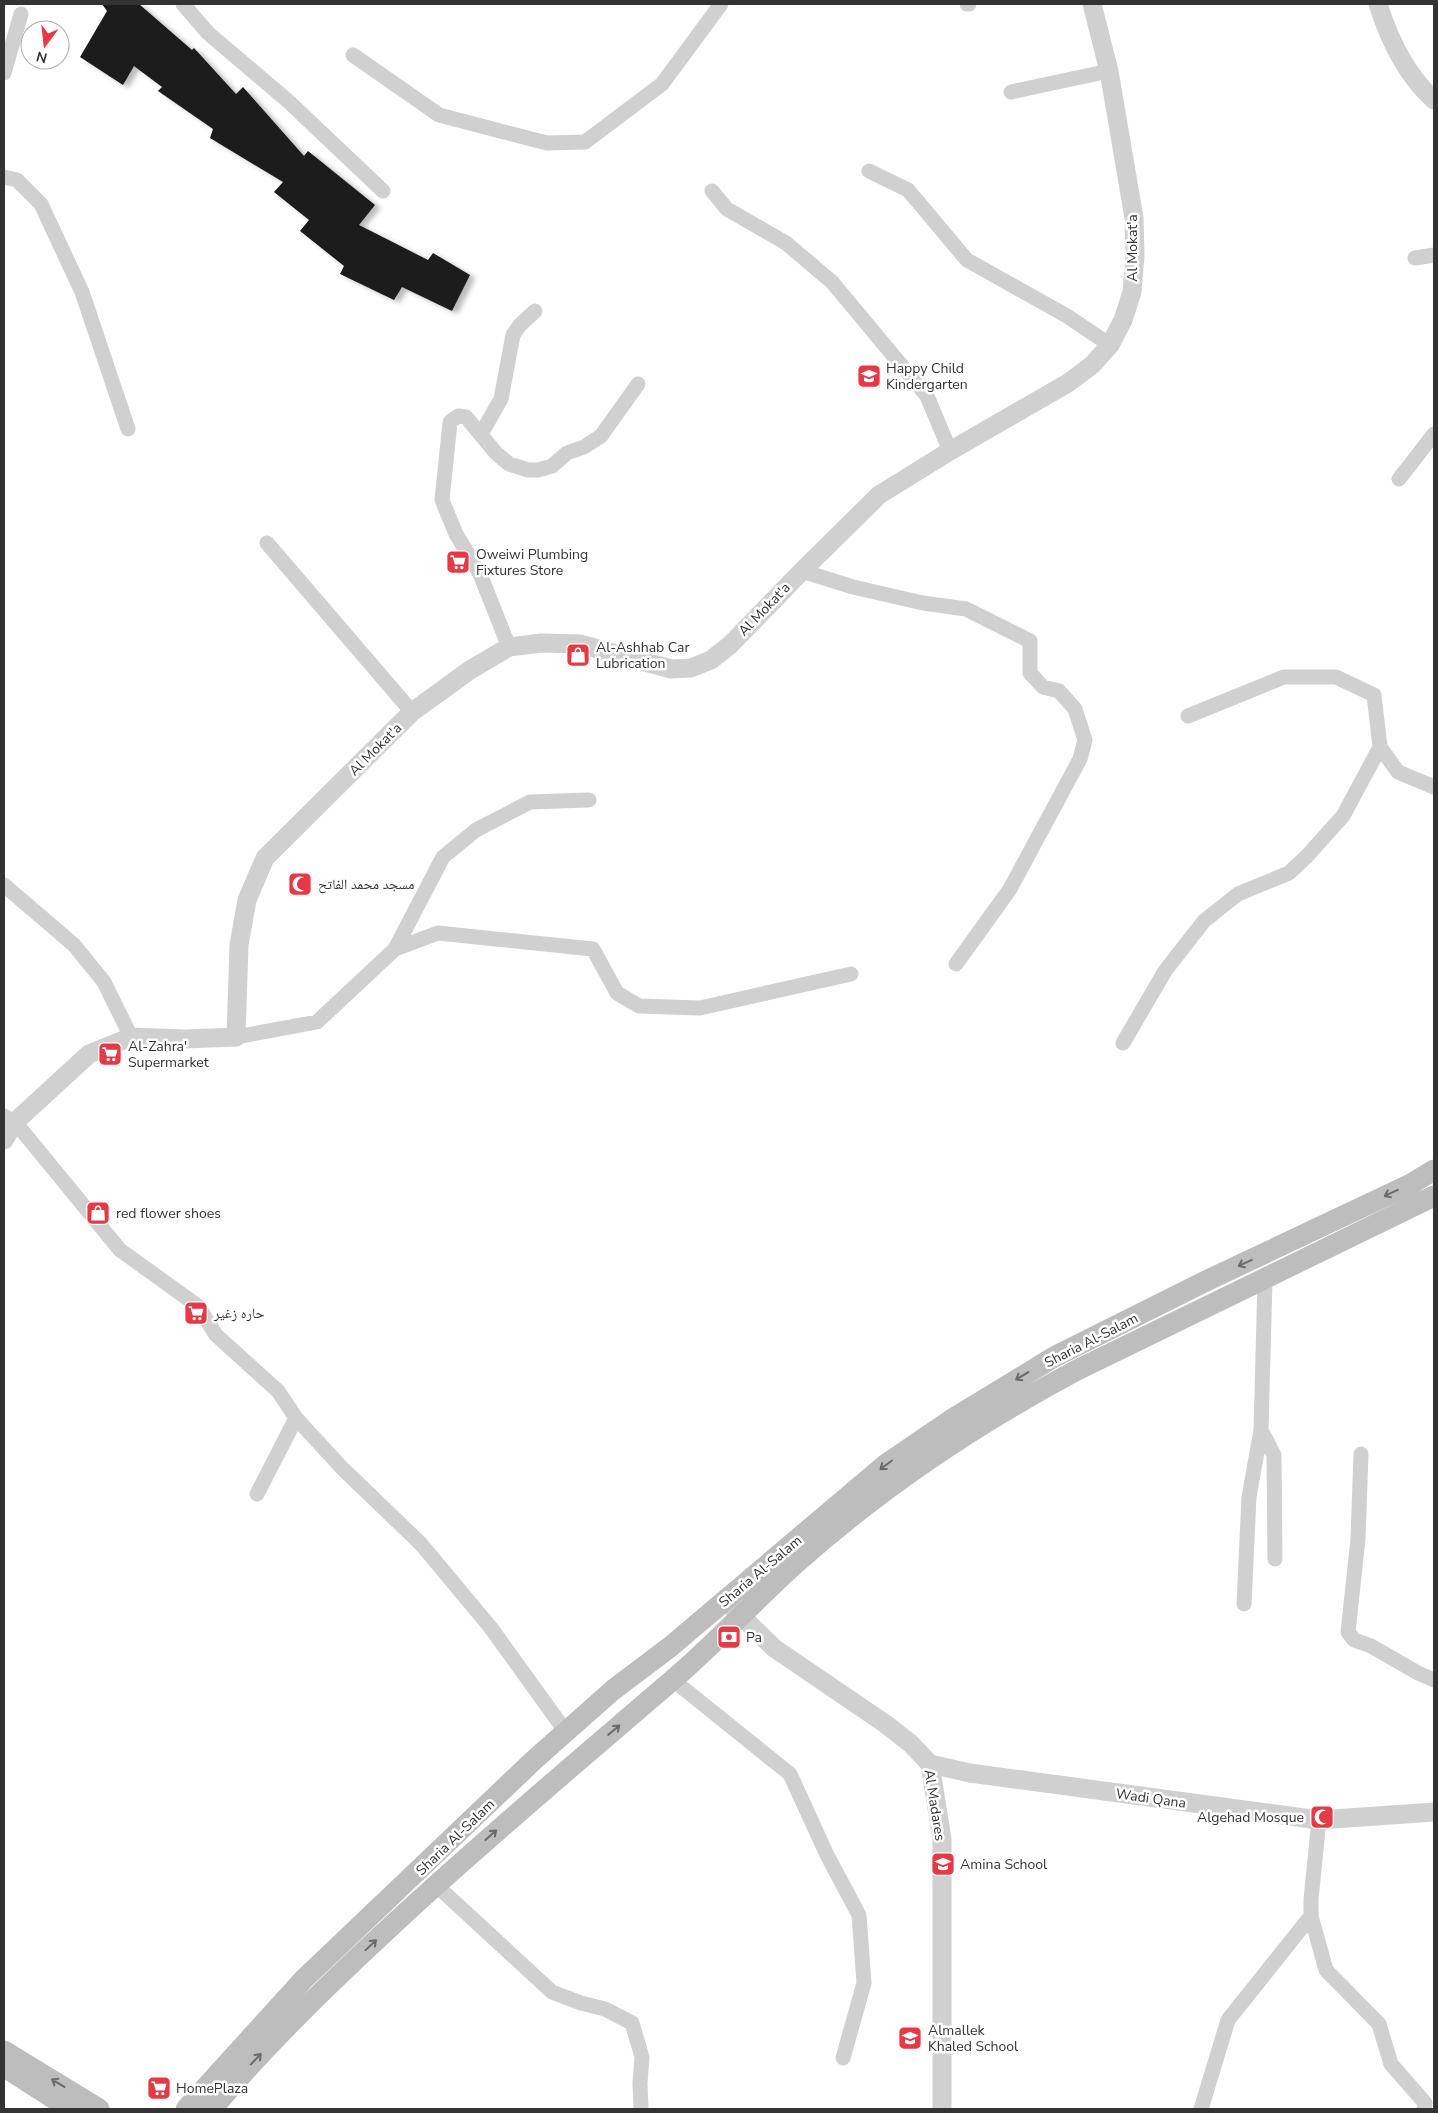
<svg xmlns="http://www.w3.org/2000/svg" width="1438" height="2113" font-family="'Nunito Sans','Noto Naskh Arabic',sans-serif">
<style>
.building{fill:#1a1a1a;filter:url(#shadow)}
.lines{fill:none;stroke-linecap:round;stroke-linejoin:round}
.minor{stroke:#d0d0d0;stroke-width:15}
.tertiary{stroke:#d0d0d0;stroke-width:19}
.secondary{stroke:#bdbdbd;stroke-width:21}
.oneway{stroke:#6a6a6a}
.labels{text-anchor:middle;stroke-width:5;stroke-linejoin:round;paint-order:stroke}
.street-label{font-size:14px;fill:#333;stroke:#fff}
.poi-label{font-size:14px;fill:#333;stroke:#fff;text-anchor:start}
</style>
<defs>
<filter id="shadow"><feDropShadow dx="5.5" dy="3" stdDeviation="2.5" flood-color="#0004"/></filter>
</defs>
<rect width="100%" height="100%" fill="#fff"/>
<path class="building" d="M102,4H139L192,50L194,48L236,94L243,87L304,156L308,151L375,205L359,225L428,260L433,253L470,275L452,311L402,287L394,300L340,274L344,266L300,231L309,220L274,192L283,182L210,138L213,129L158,91L162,87L134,66L123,85L80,57L107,11Z"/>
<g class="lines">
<path class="minor" d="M183,4L208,33L288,101L383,191
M967,4H969
M353,55L439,115L547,143L585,142L662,84L721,4
M4,73L21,14
M1011,92L1109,71
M869,171L908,190L967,260L1067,316L1110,345
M4,177L17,180L41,204L82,292L128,429
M712,191L727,209L786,243L832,282L927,396L950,451
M1415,258L1434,255
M481,434L501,399L513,335L520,325L535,311
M1399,479L1434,434
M267,543L412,712
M802,571L853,587L923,603L966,609L1030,641V673L1043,687L1059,691L1075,709L1085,740L1080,759L1010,889L956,964
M509,647L480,574L456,534L442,500L450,422L458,416L466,417L496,453L509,464L528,470H538L552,466L567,453L584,447L601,436L638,384
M1188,716L1284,677H1336L1374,695L1380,747L1398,772L1434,787
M4,885L74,945L104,982L131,1037
M395,949L443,857L476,830L530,802L589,800
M236,1037L317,1022L395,949L438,933L593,949L617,993L639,1006L700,1008L851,974
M1123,1043L1165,971L1204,921L1238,894L1289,873L1307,856L1343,816L1380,747
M4,1116L15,1122L120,1250L198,1306L216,1335L278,1391L296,1418L342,1468L421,1544L491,1628L566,1732
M1261,1430L1274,1455L1275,1559
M1361,1454L1358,1539L1348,1632L1354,1640L1371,1646L1418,1673L1434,1680
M257,1494L296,1418
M1244,1604L1249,1497L1261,1430L1265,1280
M673,1680L790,1774L827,1855L859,1915L864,1983L843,2058
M1319,1820L1311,1899V1916L1326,1970L1379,2024L1391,2064L1425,2103L1424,2109
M436,1885L552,1992L581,2003L605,2009L632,2023L642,2057L640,2083L641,2109
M1201,2109L1228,2020L1311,1916"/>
<path class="tertiary" d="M1378,4C1389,39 1406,75 1434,100
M4,1140L15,1122L89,1054L131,1037L185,1039L236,1037L239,945L247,900L265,858L412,712L470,670L509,647L542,643L580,644L671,669L691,668L711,660L730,645L802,571L879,495L950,451L1068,383L1092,365L1110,345L1123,320L1132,292L1135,255L1134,218L1109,71L1092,4
M731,1606L774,1648L887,1725L911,1744L930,1764L942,1839V2109
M930,1764L970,1773L1319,1820L1434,1812"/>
<path class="secondary" d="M4,2051L99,2109
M6,2068L70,2109
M186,2109L304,1979L534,1760L613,1690L670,1647L885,1465L954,1418L1054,1357L1206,1281L1411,1184L1434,1170
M212,2109C270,2040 335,1978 401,1917C488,1837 579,1760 669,1683C713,1646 752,1603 794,1565C880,1488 976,1424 1077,1370L1434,1196"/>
</g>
<defs><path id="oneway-shaft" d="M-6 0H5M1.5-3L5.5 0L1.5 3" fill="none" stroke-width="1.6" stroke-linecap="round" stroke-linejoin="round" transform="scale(1.25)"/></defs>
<g class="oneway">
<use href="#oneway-shaft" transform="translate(1391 1193) rotate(155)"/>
<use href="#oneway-shaft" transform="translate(1245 1263) rotate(155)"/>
<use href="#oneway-shaft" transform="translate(1022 1376) rotate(149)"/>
<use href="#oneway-shaft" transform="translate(886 1465) rotate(143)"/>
<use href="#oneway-shaft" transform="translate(614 1730) rotate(-40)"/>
<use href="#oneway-shaft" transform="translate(491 1835) rotate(-42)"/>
<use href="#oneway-shaft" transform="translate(371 1945) rotate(-43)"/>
<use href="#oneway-shaft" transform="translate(256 2059) rotate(-46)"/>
<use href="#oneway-shaft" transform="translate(58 2083) rotate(-149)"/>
</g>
<defs>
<g id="school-square" transform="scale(1.25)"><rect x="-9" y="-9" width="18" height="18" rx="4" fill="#e63946" stroke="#fff"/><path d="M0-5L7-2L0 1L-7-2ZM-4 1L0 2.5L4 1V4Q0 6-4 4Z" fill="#fff"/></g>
<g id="supermarket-square" transform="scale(1.25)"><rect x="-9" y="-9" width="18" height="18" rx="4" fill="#e63946" stroke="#fff"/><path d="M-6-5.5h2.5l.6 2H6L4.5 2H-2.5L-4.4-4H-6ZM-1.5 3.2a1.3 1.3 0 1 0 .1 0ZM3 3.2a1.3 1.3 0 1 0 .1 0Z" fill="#fff"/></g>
<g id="shop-square" transform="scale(1.25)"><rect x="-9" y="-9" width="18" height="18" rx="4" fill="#e63946" stroke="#fff"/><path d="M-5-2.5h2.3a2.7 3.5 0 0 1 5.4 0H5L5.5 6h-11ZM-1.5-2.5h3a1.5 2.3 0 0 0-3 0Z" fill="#fff"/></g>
<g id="mosque-square" transform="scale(1.25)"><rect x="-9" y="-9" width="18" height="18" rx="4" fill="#e63946" stroke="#fff"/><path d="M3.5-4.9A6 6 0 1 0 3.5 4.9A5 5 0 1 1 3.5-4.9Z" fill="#fff"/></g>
<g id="bank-square" transform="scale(1.25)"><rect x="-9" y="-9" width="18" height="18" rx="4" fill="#e63946" stroke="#fff"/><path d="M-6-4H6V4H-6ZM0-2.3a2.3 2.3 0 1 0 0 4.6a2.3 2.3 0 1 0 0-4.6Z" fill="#fff"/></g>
</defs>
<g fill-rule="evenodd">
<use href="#school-square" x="869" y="376"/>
<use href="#supermarket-square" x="458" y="562"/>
<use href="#shop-square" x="578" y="655"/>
<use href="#mosque-square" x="300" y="884"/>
<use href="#supermarket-square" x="110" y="1054"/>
<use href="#shop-square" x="98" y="1213"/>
<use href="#supermarket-square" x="196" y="1313"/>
<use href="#bank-square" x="729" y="1637"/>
<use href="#mosque-square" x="1322" y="1817"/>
<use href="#school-square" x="943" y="1864"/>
<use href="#school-square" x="910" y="2038"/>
<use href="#supermarket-square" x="159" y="2088"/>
</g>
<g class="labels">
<g class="street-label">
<text transform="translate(1132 248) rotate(-90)" y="5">Al Mokat'a</text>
<text transform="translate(764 609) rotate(-46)" y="5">Al Mokat'a</text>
<text transform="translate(375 749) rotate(-45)" y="5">Al Mokat'a</text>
<text transform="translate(1091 1340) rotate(-27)" y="5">Sharia Al-Salam</text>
<text transform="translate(760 1571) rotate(-40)" y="5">Sharia Al-Salam</text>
<text transform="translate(1151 1798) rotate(8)" y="5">Wadi Qana</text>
<text transform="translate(935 1805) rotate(81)" y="5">Al Madares</text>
<text transform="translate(455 1837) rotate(-44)" y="5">Sharia Al-Salam</text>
</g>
<g class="poi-label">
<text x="886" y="373">Happy Child<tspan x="886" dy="16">Kindergarten</tspan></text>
<text x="476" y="559">Oweiwi Plumbing<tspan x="476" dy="16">Fixtures Store</tspan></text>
<text x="596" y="652">Al-Ashhab Car<tspan x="596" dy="16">Lubrication</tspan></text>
<text x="318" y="889">مسجد محمد الفاتح</text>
<text x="128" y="1051">Al-Zahra'<tspan x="128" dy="16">Supermarket</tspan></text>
<text x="116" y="1218">red flower shoes</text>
<text x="214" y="1318">حاره زغير</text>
<text x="746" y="1642">Pa</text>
<text x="1304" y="1822" text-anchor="end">Algehad Mosque</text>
<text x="960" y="1869">Amina School</text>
<text x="928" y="2035">Almallek<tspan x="928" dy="16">Khaled School</tspan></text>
<text x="176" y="2093">HomePlaza</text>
</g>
</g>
<rect width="1438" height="2113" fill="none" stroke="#333333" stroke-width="10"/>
<g transform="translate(45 45) rotate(195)"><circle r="24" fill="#ffffff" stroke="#adadad"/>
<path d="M0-4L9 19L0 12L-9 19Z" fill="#e63946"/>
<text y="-8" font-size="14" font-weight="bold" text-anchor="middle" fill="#333333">N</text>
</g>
</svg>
